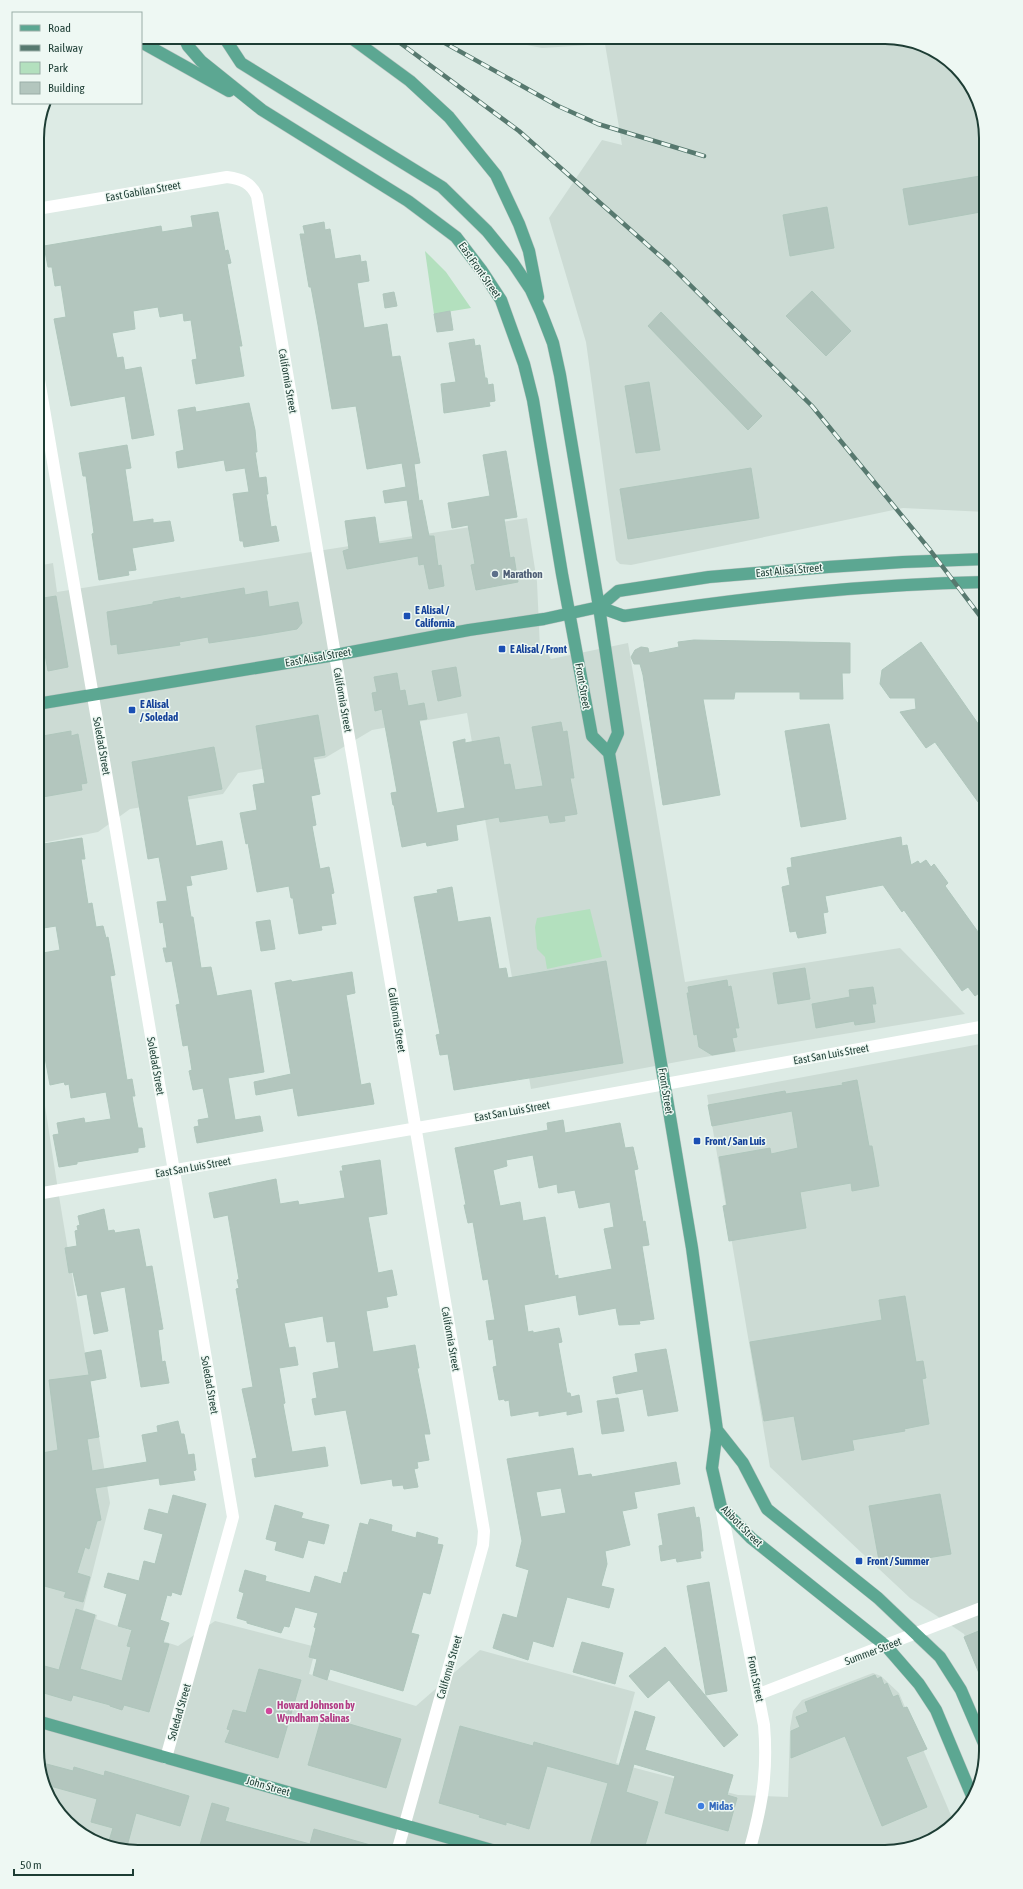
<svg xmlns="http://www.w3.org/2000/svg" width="1023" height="1889" font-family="'Asap Condensed',sans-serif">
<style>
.built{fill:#ccdbd4}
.green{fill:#b3e0be}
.building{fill:#b3c6be;stroke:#afc6bc;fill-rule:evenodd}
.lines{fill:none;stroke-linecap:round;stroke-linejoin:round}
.major-casing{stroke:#bbc5c2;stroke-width:13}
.minor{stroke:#fff;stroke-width:12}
.major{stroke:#5ca792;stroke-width:12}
.rail-casing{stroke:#57796f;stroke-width:4.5}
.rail{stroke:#eef8f3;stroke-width:3;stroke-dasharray:9;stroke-linecap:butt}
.service-dot{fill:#5c6f8a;stroke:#eef8f3;stroke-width:1.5}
.transit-dot{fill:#1a4fb4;stroke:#eef8f3;stroke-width:1.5}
.hotel-dot{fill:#d1479c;stroke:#eef8f3;stroke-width:1.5}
.shop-dot{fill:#3f7fe0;stroke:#eef8f3;stroke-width:1.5}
.labels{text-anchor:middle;stroke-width:3;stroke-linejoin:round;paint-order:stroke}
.street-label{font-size:11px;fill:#1d3d34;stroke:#eef8f3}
.service-label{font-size:11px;font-weight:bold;fill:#4e5e75;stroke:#eef8f3;text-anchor:start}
.transit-label{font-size:11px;font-weight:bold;fill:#164399;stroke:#eef8f3;text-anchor:start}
.hotel-label{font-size:11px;font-weight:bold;fill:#b23c85;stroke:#eef8f3;text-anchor:start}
.shop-label{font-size:11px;font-weight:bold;fill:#366cbe;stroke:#eef8f3;text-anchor:start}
.rim{fill:none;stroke:#1d3d34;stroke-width:2}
</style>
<rect width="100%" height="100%" fill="#ddebe5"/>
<path class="built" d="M486,37H892L946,58L978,99L986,138V512L903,508L631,565L620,564L616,560L586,342L549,218L602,140L622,145L605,44L542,48Z
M527,518L537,582L540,649L546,650L551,659L628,643L685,982L900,948L965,1014L693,1059L531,1089L467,713L372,730L325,758L238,773L223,794L130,809L98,832L37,844V566L53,563L57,592Z
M986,1043V1687L964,1634L910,1598L770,1467L707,1095Z
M37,1054L58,1190L110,1503L83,1610L97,1615L96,1619L178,1646L215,1621L316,1647L309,1674L416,1706L480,1650L635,1692L616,1763L738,1795L788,1797L790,1728L793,1711L802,1700L873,1673L881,1676L899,1693L953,1820L924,1844L885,1852H131L81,1835L45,1790L37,1751Z"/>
<path class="green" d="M425,251L446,272L471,308L434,314Z
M590,909L602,957L547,969L545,957L537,949L535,927L537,918Z"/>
<path class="building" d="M986,175V211L909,225L903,189Z
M827,207L834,248L790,256L783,215Z
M218,212L225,251L228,250L231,263L227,264L242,346H239L244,376L196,384L192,360L197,359L191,320L184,321L183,313L160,317L158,307L133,311L135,329L112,333L117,358L123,357L125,370L141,367L154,435L132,439L125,396L71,406L54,319L66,317L61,285L55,286L52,267H48L44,246L161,226L162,232L193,227L191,216Z
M324,222L325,230L330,229L335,259L360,255L361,262L366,261L369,281L357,283L364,328L387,324L392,357L400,356L420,463L414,464L419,501L422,500L429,536H434L438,566L441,565L444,586L429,589L424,564L419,565L418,556L347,569L343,551L349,549L345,521L375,517L379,544L413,539L407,500L385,503L383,491L406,487L402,463L367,469L356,406L332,409L318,325L311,287H309L300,234H305L303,226Z
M812,291L851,331L826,356L786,316Z
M394,292L397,306L385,308L383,294Z
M450,311L453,330L437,332L434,314Z
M661,312L762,416L748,430L648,326Z
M474,339L475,346L480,345L485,378H487L488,385L493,384L495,401L489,402L490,406L444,413L441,384L456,382L449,343Z
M649,382L660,450L636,453L625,386Z
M249,403L255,430L257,452H255L259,478L266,477L268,494H266L271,527L276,526L279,541L244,547L243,541H240L233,494L249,492L245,468L226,471L224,460L178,468L176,452L184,450L178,410L195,407L196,412Z
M127,445L131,468L125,469L133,522L153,519V523L170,521L174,541L132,548L136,570L128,571L129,575L99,580L92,534L94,533L86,476H83L79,453Z
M506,451L517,517L504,519L510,558L514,557L518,582L476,590L471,565L475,564L468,525L452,528L448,503L490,496L483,455Z
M751,468L759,518L628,539L620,489Z
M244,588L245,595L267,591L269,607L298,602L302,623L297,629L256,636L209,643L208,637L179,642L180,645L118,654L117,644L111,645L107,612L153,604V602L180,597V599Z
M56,596L68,667L48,671L37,610V599Z
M694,640L850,643V673H842L843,699H800V692H735L734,699H703L720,795L663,805L643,675L640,664H634L631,657L635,650L641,647L648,648L649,653L679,647L678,642Z
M921,642L986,735V813L935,742L926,748L900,712L916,709L915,698H890L880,684L882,670Z
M456,667L461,696L438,701L432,671Z
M397,673L400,691L405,690L408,706L424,703L427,719L419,720L437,813L465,808L453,742L465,739V743L499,737L504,765L510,764L515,790L543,786L532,727L561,722L563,732L567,731L574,778H570L577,814L564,816L565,821L550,823L548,815L500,822L499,817L456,825L458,840L427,846L426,842L402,847L394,805H393L391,793L397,792L382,709L375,711L372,693L377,692L374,677Z
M318,715L325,755L313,757L320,794L311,796L316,825L312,826L320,869L329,867L334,893L331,894L336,924L321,926L322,930L299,934L293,898H291L289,886L257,892L248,843L246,844L240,813L257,810L253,785L265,783L256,726Z
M829,724L846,819L801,827L785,731Z
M71,731V736L78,734L87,783L81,784L82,790L37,798V737Z
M214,747L222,789L187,796L196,846L222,841L227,869L190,876L192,885L186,886L191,917H193L201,968L211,967L217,996L251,990L264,1072L228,1078L235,1120L260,1116L263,1131L197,1143L194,1127L199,1126L198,1120L209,1118L203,1088L193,1090L189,1071L192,1070L188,1045L183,1046L176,1005L180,1004L172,961L166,962L163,948H167L163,922L160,923L157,902L167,901L159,857L148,859L132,762Z
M901,837L902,846L907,845L911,865L918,861L920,864L926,860L931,867L934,864L948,883L945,886L986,943V988L975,996L968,987L962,991L904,910L902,912L883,885L825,896L828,912L823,913L826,933L798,938L796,931L790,932L782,887L790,885L787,868L792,867L791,858Z
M82,838L85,859H81L88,904L92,903L96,927L103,926L106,938L108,937L115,975L110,976L127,1080L132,1079L135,1096H132L133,1102L138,1128H142L145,1147L138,1148V1152L77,1162V1164L59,1167L53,1135L59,1134L57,1123L84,1118L85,1123L111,1119L106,1092L71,1098L69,1084L65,1085L64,1082L50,1085L37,1014V996L42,995L37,954L60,950L56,926L37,929V845Z
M452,887L458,922L490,917L499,969L506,968L508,978L606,961L623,1063L454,1090L448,1054L440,1055L436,1035L440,1034L414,897L438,893L437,890Z
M270,920L275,949L261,951L256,922Z
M805,968L810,999L778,1004L773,973Z
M352,972L355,993L346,995L361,1085L370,1083L374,1104L298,1116L293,1088L256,1095L254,1082L291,1074L275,983L291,980L292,982Z
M727,980L728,987L731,986L739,1028H735L737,1037L732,1038L735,1051L712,1055L699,1047L697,1034L694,1035L687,993H689L688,987Z
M873,987L876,1004H872L875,1022L855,1025L854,1021L816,1028L812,1004L850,997L849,990Z
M857,1080L869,1146H872L879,1186L852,1191L851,1183L800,1192L806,1228L729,1241L723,1206L727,1205L719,1157L770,1148L771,1154L798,1148L792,1111L712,1126L708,1105L785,1091L786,1094L843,1085L842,1083Z
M563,1120L565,1133L620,1123L625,1148L633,1147L638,1169L634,1170L643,1222L645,1221L649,1245L642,1246L654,1319L639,1321L640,1324L619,1325L616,1308L579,1315L576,1295L524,1305L528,1332L533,1331V1333L559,1328L562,1342L558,1343L567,1393H570L571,1397L579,1395L582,1412L567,1415V1411L539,1416V1411L511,1416L509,1400L505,1401L504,1399L499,1400L493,1367L497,1366L493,1339L489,1340L486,1321L495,1320L488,1279L483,1280L473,1222L468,1223L464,1205H466L455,1148L548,1130L547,1123ZM533,1155L539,1188L557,1184L558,1193L575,1190L579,1208L610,1202L614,1227L604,1229L612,1269L558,1279V1275L555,1276L545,1217L523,1221L520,1202L500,1206L493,1170L507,1166L506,1160Z
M380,1160L387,1214L368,1217L378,1273L392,1270L397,1295L386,1297L388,1307L366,1311L373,1352L415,1345L419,1368H417L430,1434H424L429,1460L417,1462L418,1468L414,1469L418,1487L404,1489L403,1485L393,1486L392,1479L361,1484L346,1410L315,1415L312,1399L317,1398L313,1373L339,1368L335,1341L327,1342L323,1316L284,1323L289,1348L295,1347L298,1365L279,1368L285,1403L283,1404L292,1452L325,1447L328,1466L255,1477L252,1459L257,1458L242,1389L253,1387L236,1289L239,1288L237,1280L239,1279L228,1215L214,1218L209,1193L276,1179L280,1204L298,1201L299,1205L345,1198L340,1171H343L342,1166Z
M104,1209L108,1231L114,1230L115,1233L139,1229L146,1267L152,1266L163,1329L158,1330L162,1362L165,1361L169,1383L141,1387L125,1287L100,1292L108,1331L94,1334L87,1294L78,1296L73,1272L69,1273L65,1248L77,1246L75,1231L78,1230L77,1226L80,1225L78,1216Z
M905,1296L916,1362L923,1361L926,1378L922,1379L929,1424L904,1429L905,1431L852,1440L854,1450L802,1460L794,1416L764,1421L750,1342L882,1320L879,1300Z
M666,1349L678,1411L648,1416L643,1389L616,1394L613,1377L638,1372L635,1354Z
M101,1350L106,1378L90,1381L99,1437L87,1439L92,1471L147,1462L142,1435L158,1432L157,1426L178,1421L181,1434H184L188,1455L194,1454L196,1470L193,1471L195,1480L160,1485L159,1478L95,1488L101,1520L97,1521L89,1549L85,1547L77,1573L90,1577L83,1602L64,1597L66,1592L37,1584V1454L58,1450L49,1380L89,1375L85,1353Z
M618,1398L624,1431L602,1434L597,1401Z
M573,1448L578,1476L591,1474L592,1477L676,1462L680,1484L634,1492L637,1508L622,1511L630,1545L605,1551L607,1564L601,1586L614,1589L609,1608L567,1597L553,1647L533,1641L528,1660L493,1648L503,1614L517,1618L529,1570L516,1566L522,1541L507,1459ZM561,1488L566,1513L541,1517L536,1492Z
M940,1494L951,1554L880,1566L869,1506Z
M173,1495L206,1504L181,1595L172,1592L171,1596L167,1595L160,1620L169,1623L163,1643L169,1644L149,1712L124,1705L122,1710L110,1706V1705L73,1695L71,1701L37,1691V1664L59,1670L76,1609L95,1615L80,1669L122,1681L131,1647L127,1646L132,1630L118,1626L127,1594L104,1587L108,1573L139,1581L144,1561L155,1564L163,1534L144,1529L149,1509L168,1514Z
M275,1505L303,1513L301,1518L329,1525L324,1544L308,1540L303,1558L275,1550L277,1542L266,1539Z
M694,1507L696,1518L699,1517L701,1530L703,1551H700L701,1558L677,1562L676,1558L661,1561L659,1546L663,1545L658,1514Z
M370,1519L392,1525L391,1531L416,1538L417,1532L438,1538L437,1544L443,1545L430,1594L423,1592L411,1633L419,1635L403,1691L330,1669L327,1680L313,1675L317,1659L309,1657L316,1628L314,1627L318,1613L295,1607L289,1627L284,1626L281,1633L247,1623V1621L237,1618L244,1593L239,1591L245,1570L266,1576L265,1581L310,1593L315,1576L341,1584L344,1572L347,1573L360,1523L368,1525Z
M709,1582L727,1691L706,1695L687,1586Z
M986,1628V1690L964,1637Z
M582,1642L623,1653L615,1684L573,1672Z
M665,1647L738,1735L724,1747L669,1680L648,1698L629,1676Z
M259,1669L301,1680L278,1758L225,1742L230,1730L227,1729L233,1710L246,1713Z
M875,1675L877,1679L881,1677L884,1685L887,1683L893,1697L898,1695L903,1708L907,1707L927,1749L906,1757L927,1807L882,1826L845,1736L791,1758V1731L800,1727L796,1717L808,1712L805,1702Z
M635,1711L655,1717L645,1750L733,1775L727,1795L737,1798L728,1831L665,1813L675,1776L634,1764L626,1792L658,1802L643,1852H627L611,1847L609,1851L590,1846L608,1783L547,1766L529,1829L506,1822V1825L479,1817L480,1815L439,1803L460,1726L533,1746L534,1742L619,1766Z
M322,1716L401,1739L386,1788L308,1765Z
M39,1762L73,1771L74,1767L104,1776L105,1771L189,1796L180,1826L136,1813L126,1850L108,1844L113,1828L91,1822L97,1799L43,1784Z
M212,1803L229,1808L225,1821L310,1844L314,1829L381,1848V1852H198Z"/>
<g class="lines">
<g class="major-casing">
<path id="major" d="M184,37L188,46L201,61L262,110L408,201L456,237L482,271L501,300L524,364L533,400L562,574L592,736L609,753
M224,37L241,63L442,187L487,231L513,263L531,290L541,312L553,343L560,375L599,607L618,733L609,753L692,1248L717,1430L712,1468L721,1507L751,1538L886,1646L919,1684L936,1710L972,1796
M350,37L410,81L449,117L496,175L519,224L529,251L538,297
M141,42L229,91
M599,607L618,591L709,577L828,567L903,562L986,559
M37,704L335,655L469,630L544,619L599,607L624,616C745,598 863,584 986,582
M717,1430L743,1463L767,1509L878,1598L940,1657L961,1690L986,1748
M37,1721L499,1852"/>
</g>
<path class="minor" d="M37,209L227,177C242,179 251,183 257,196L484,1531L483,1545L397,1852
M37,368L233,1517L166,1758
M37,1194L538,1107L986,1026
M721,1507L764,1725C768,1772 762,1806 749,1852
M759,1694L986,1606"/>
<use href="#major" class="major"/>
<g class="rail-casing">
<path id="rail" d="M392,37L519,131L668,263L812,406L930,550L986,624
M434,37L558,106L598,124L704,156"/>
</g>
<use href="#rail" class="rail"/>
</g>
<circle class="service-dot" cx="495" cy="574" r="4"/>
<g class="transit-dot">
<rect x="403" y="612" width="8" height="8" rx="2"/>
<rect x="498" y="645" width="8" height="8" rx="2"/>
<rect x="128" y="706" width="8" height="8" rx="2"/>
<rect x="693" y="1137" width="8" height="8" rx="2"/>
<rect x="855" y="1557" width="8" height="8" rx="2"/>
</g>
<circle class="hotel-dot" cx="269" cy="1711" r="4"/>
<circle class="shop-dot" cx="701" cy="1806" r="4"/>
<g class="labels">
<g class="street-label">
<text transform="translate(143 191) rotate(-10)" y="4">East Gabilan Street</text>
<text transform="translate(480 270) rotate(55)" y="4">East Front Street</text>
<text transform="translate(288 381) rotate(80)" y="4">California Street</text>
<text transform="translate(789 570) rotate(-5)" y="4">East Alisal Street</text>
<text transform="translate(318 657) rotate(-10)" y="4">East Alisal Street</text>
<text transform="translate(583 686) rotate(80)" y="4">Front Street</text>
<text transform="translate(343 700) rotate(80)" y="4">California Street</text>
<text transform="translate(102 746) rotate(80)" y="4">Soledad Street</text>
<text transform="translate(397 1020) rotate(81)" y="4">California Street</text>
<text transform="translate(831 1054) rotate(-10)" y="4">East San Luis Street</text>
<text transform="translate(156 1066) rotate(80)" y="4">Soledad Street</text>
<text transform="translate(666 1091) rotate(81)" y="4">Front Street</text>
<text transform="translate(512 1111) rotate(-10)" y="4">East San Luis Street</text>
<text transform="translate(193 1167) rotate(-10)" y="4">East San Luis Street</text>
<text transform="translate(451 1339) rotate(80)" y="4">California Street</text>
<text transform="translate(210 1385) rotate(80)" y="4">Soledad Street</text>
<text transform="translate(742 1526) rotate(45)" y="4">Abbott Street</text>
<text transform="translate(873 1651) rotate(-21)" y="4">Summer Street</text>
<text transform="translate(449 1667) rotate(-74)" y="4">California Street</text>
<text transform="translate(756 1679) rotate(79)" y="4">Front Street</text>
<text transform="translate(179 1712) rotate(-74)" y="4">Soledad Street</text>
<text transform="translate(268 1786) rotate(16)" y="4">John Street</text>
</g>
<g class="service-label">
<text x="503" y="578">Marathon</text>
</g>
<g class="transit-label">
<text x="415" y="614">E Alisal /<tspan x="415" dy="13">California</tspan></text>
<text x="510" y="653">E Alisal / Front</text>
<text x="140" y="708">E Alisal<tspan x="140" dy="13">/ Soledad</tspan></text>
<text x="705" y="1145">Front / San Luis</text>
<text x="867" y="1565">Front / Summer</text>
</g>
<g class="hotel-label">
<text x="277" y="1709">Howard Johnson by<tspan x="277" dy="13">Wyndham Salinas</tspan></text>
</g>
<g class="shop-label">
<text x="709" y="1810">Midas</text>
</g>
</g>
<path d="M0 0H1023V1889H0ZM138 44H885A94 94 0 0 1 979 138V1751A94 94 0 0 1 885 1845H138A94 94 0 0 1 44 1751V138A94 94 0 0 1 138 44Z" fill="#eef8f3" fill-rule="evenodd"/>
<path class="rim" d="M138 44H885A94 94 0 0 1 979 138V1751A94 94 0 0 1 885 1845H138A94 94 0 0 1 44 1751V138A94 94 0 0 1 138 44Z"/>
<rect x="12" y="12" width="130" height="92" fill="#eef8f3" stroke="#9aada7"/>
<rect x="20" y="25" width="20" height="6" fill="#5ca792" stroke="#9aada7"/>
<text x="48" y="32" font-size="12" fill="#1d3d34">Road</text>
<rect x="20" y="45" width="20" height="6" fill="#57796f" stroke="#9aada7"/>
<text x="48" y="52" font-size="12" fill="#1d3d34">Railway</text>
<rect x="20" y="62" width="20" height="12" fill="#b3e0be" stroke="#9aada7"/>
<text x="48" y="72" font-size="12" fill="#1d3d34">Park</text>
<rect x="20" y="82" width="20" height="12" fill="#b3c6be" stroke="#9aada7"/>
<text x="48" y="92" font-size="12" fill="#1d3d34">Building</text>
<path d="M14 1869v6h119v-6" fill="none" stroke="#1d3d34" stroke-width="2"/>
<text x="20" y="1869" font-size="12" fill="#1d3d34" stroke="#eef8f3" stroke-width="3" paint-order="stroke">50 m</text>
</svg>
